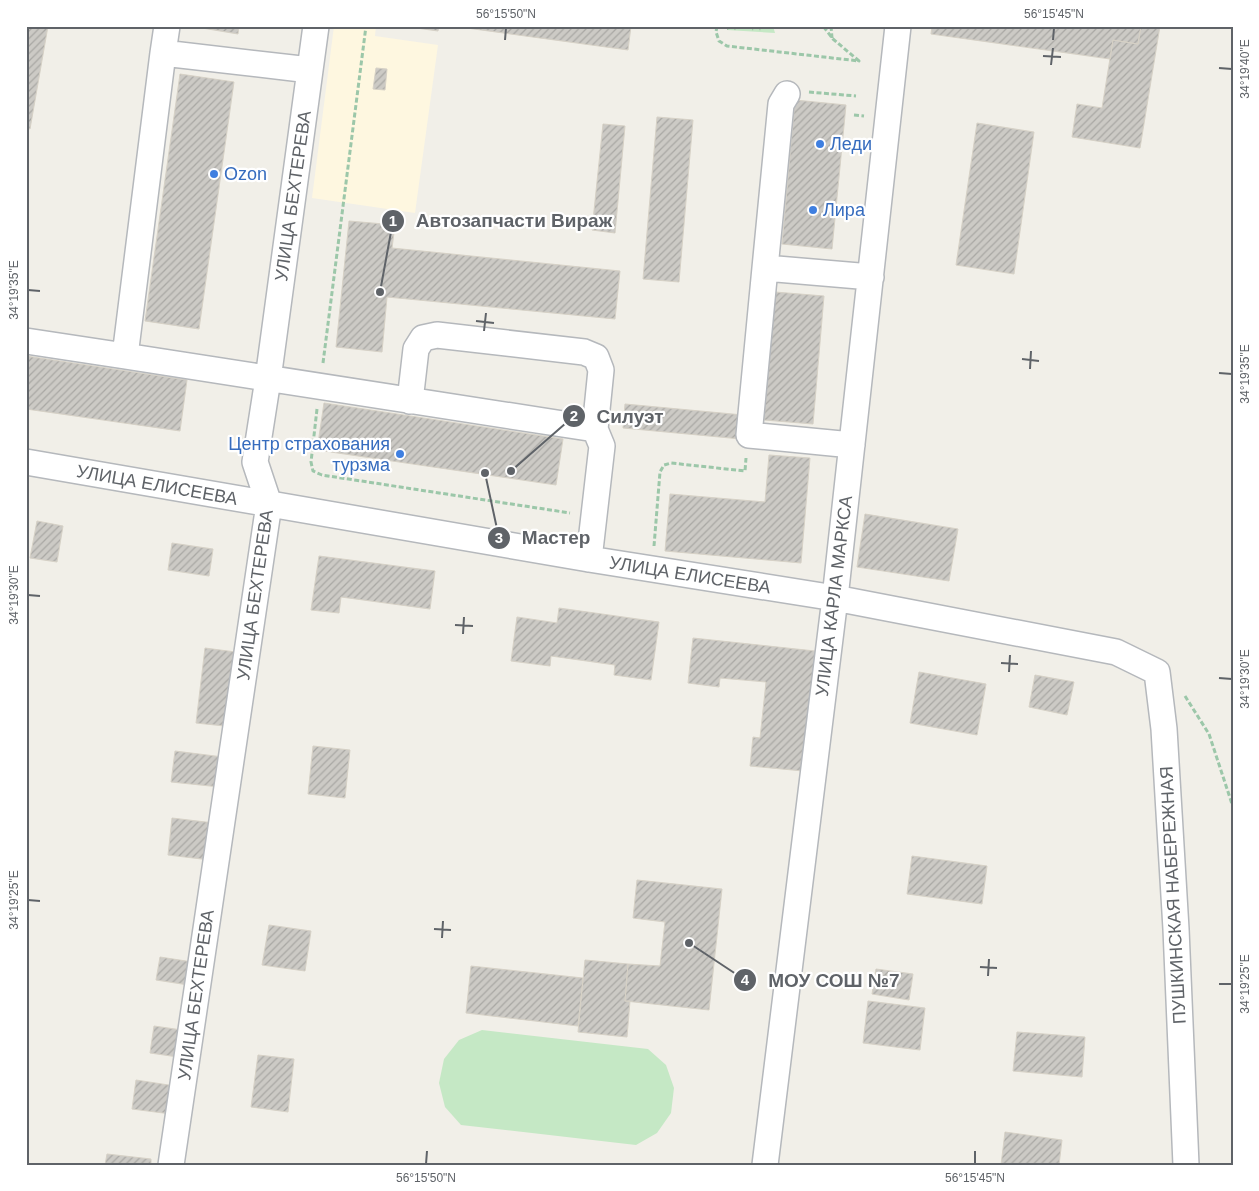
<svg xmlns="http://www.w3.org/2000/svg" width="1259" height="1191" font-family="Helvetica,sans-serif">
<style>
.commercial{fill:#fef7e0}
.park{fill:url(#park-crowns)}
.pitch{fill:#c5e8c5}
.building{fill:url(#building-hatch);stroke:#d6d1c6}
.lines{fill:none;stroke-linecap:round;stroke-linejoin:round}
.minor-casing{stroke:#b5b8bc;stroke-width:28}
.path{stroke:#9cc7a9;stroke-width:3;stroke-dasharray:5 2.5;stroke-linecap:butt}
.minor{stroke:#fff;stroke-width:25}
.ticks{fill:none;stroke:#5f6368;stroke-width:2}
.shop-dot{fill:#3f7fe0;stroke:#fff;stroke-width:2}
.labels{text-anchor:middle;stroke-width:4.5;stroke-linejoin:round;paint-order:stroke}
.shop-label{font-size:18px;fill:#366cbe;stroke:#fff;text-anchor:start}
.street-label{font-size:18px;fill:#5f6368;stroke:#fff}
.leader{fill:none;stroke:#5f6368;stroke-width:2}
.callout-dot{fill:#5f6368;stroke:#fff;stroke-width:2}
.mark-label{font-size:15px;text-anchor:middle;font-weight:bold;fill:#fff}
.callout-label{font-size:19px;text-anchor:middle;font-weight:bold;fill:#5f6368;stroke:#fff;stroke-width:4.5;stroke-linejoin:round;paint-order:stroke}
.neatline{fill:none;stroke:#5f6368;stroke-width:2}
.ticks-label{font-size:12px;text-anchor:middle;fill:#5f6368}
</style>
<defs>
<pattern id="park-crowns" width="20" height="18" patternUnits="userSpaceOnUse" patternTransform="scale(1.25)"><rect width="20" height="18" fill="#c5e8c5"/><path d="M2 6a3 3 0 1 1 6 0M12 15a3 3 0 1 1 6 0" fill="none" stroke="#a3c0a4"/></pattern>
<pattern id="building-hatch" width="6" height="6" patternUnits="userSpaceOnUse" patternTransform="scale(1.25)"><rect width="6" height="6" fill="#cccac5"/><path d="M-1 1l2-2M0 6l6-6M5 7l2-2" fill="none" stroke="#a9a8a4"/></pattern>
</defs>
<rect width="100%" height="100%" fill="#f1efe8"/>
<path class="commercial" d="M334,26H376L375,36L438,45L415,213L312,198Z"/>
<path class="park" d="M727,26H773L775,33L727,30Z"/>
<path class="pitch" d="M482,1030L648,1049L666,1065L674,1088L671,1113L657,1133L636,1145L461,1125L445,1107L439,1083L444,1059L459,1040Z"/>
<path class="building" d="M26,26H48L30,129L26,128Z
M190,26H239L238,34Z
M402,26H439L438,31Z
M452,26H631L628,50Z
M932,26H1141L1138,44L1113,40L1110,59L931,34Z
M1141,26H1160L1140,148L1072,137L1077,104L1102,108L1113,40L1138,44Z
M376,68L387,69L385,90L373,89Z
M180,74L234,82L199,329L145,321Z
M795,100L846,105L832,249L782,244Z
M657,117L693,120L679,282L643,279Z
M977,123L1034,132L1014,274L956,265Z
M603,124L625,126L615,233L592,230Z
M349,221L395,225L392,248L620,271L615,319L387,297L382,352L336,347Z
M775,292L824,296L813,424L764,420Z
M26,356L187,380L180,431L26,409Z
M324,403L563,439L556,485L317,450Z
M625,404L743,415L741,439L623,428Z
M769,455L810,458L801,563L665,551L670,494L765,502Z
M865,514L958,529L949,581L857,567Z
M37,521L63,526L57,562L30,558Z
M172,543L213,549L209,576L168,570Z
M319,556L435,571L430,609L341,597L339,613L311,610Z
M559,608L659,622L651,680L614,675L615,665L551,656L550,666L511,661L517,617L557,623Z
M693,638L815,651L803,771L750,766L753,737L760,738L766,682L720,678L719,687L688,683Z
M205,648L243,653L234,727L196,723Z
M919,672L986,684L977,735L910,723Z
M1035,675L1074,682L1067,715L1029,707Z
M313,746L350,750L345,798L308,794Z
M175,751L223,757L220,787L171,782Z
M172,818L214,823L210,860L168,855Z
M912,856L987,866L982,904L907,894Z
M637,880L722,889L709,1010L625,1001L628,964L660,966L665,922L633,918Z
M269,925L311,931L305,971L262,965Z
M160,957L199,963L195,986L156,980Z
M585,960L628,964L625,1001H630L627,1037L578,1032Z
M471,966L583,978L578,1026L466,1013Z
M876,969L913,974L909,1000L872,994Z
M868,1001L925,1008L920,1050L863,1043Z
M154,1026L189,1031L185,1058L150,1053Z
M1017,1032L1085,1037L1082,1077L1013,1071Z
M258,1055L294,1059L288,1112L251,1107Z
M136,1080L175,1086L171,1114L132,1109Z
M1005,1132L1062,1140L1059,1165H1001Z
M107,1154L151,1159V1165H105Z"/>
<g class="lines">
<g class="minor-casing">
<path id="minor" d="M163,53L167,26
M310,70L163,53L125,356L595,429L602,446L589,559
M787,94L781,104L765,268L871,277
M765,268L749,435L852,445
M26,341L125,356
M410,401L416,349L423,338L437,335L584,352L596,357L601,370L595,429
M26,462L589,559L835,598L1116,652L1157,672L1164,729L1176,929L1186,1165
M171,1165L269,504L255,462L268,379L316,26
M765,1165L835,598L898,26"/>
</g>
<path class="path" d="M717,26L716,32L719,41L727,46L859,61L833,39L823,26
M831,26L832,38
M809,92L856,96
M854,115L864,116
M323,363L366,26
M317,409L311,462L313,471L322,475L570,513
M654,546L660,472L664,465L671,463L745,471L746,458
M1185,696L1209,734L1233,807"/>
<use href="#minor" class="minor"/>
</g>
<path class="ticks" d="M505,40L506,28M1053,40L1054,28M1043,56L1061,57M1051,65L1053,48M1219,68L1232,69M28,290L40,291M476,321L494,323M484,331L486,313M1022,359L1039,361M1030,369L1031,351M1219,373L1232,374M28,595L40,596M455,625L473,626M463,634L464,617M1001,663L1018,664M1009,672L1010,655M1219,678L1232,679M28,900L40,901M434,929L451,930M442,938L443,921M980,967L997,968M988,976L989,959M1219,984H1232M426,1164L427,1151M975,1164V1151"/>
<g class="shop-dot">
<circle cx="820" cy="144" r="5"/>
<circle cx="214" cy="174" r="5"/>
<circle cx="813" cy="210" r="5"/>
<circle cx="400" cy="454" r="5"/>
</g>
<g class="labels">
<g class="shop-label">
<text x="830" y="150">Леди</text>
<text x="224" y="180">Ozon</text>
<text x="823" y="216">Лира</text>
<text x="390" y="450" text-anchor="end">Центр страхования<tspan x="390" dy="21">турзма</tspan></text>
</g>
<g class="street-label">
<text transform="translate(293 196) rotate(-82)" y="6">УЛИЦА БЕХТЕРЕВА</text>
<text transform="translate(157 485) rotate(10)" y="6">УЛИЦА ЕЛИСЕЕВА</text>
<text transform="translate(690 575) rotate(9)" y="6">УЛИЦА ЕЛИСЕЕВА</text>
<text transform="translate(255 595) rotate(-82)" y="6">УЛИЦА БЕХТЕРЕВА</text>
<text transform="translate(834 596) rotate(-83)" y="6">УЛИЦА КАРЛА МАРКСА</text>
<text transform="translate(1173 895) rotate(-93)" y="6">ПУШКИНСКАЯ НАБЕРЕЖНАЯ</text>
<text transform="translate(196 995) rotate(-82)" y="6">УЛИЦА БЕХТЕРЕВА</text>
</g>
</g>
<path class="leader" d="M380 292L393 221M511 471L574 416M485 473L499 538M689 943L745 980"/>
<g class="callout-dot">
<circle cx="380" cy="292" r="5"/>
<circle cx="511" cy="471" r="5"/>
<circle cx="485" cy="473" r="5"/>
<circle cx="689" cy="943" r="5"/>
<circle cx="393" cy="221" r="12"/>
<circle cx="574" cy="416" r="12"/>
<circle cx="499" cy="538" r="12"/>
<circle cx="745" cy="980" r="12"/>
</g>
<g class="mark-label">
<text x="393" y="226">1</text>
<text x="574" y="421">2</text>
<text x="499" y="543">3</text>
<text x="745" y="985">4</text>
</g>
<g class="callout-label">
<text x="514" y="227">Автозапчасти Вираж</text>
<text x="630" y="423">Силуэт</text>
<text x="556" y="544">Мастер</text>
<text x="834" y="987">МОУ СОШ №7</text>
</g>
<rect width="1259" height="1191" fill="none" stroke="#ffffff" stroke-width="55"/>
<rect x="28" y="28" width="1204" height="1136" class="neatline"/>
<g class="ticks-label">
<text x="506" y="18">56°15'50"N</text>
<text x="1054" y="18">56°15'45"N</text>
<text transform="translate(1245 69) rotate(-90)" y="4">34°19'40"E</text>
<text transform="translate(14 290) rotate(-90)" y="4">34°19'35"E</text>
<text transform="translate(1245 374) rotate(-90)" y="4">34°19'35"E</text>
<text transform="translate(14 595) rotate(-90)" y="4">34°19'30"E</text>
<text transform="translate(1245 679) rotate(-90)" y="4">34°19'30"E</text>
<text transform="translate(14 900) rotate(-90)" y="4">34°19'25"E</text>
<text transform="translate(1245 984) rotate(-90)" y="4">34°19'25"E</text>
<text x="426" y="1182">56°15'50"N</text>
<text x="975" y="1182">56°15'45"N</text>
</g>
</svg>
